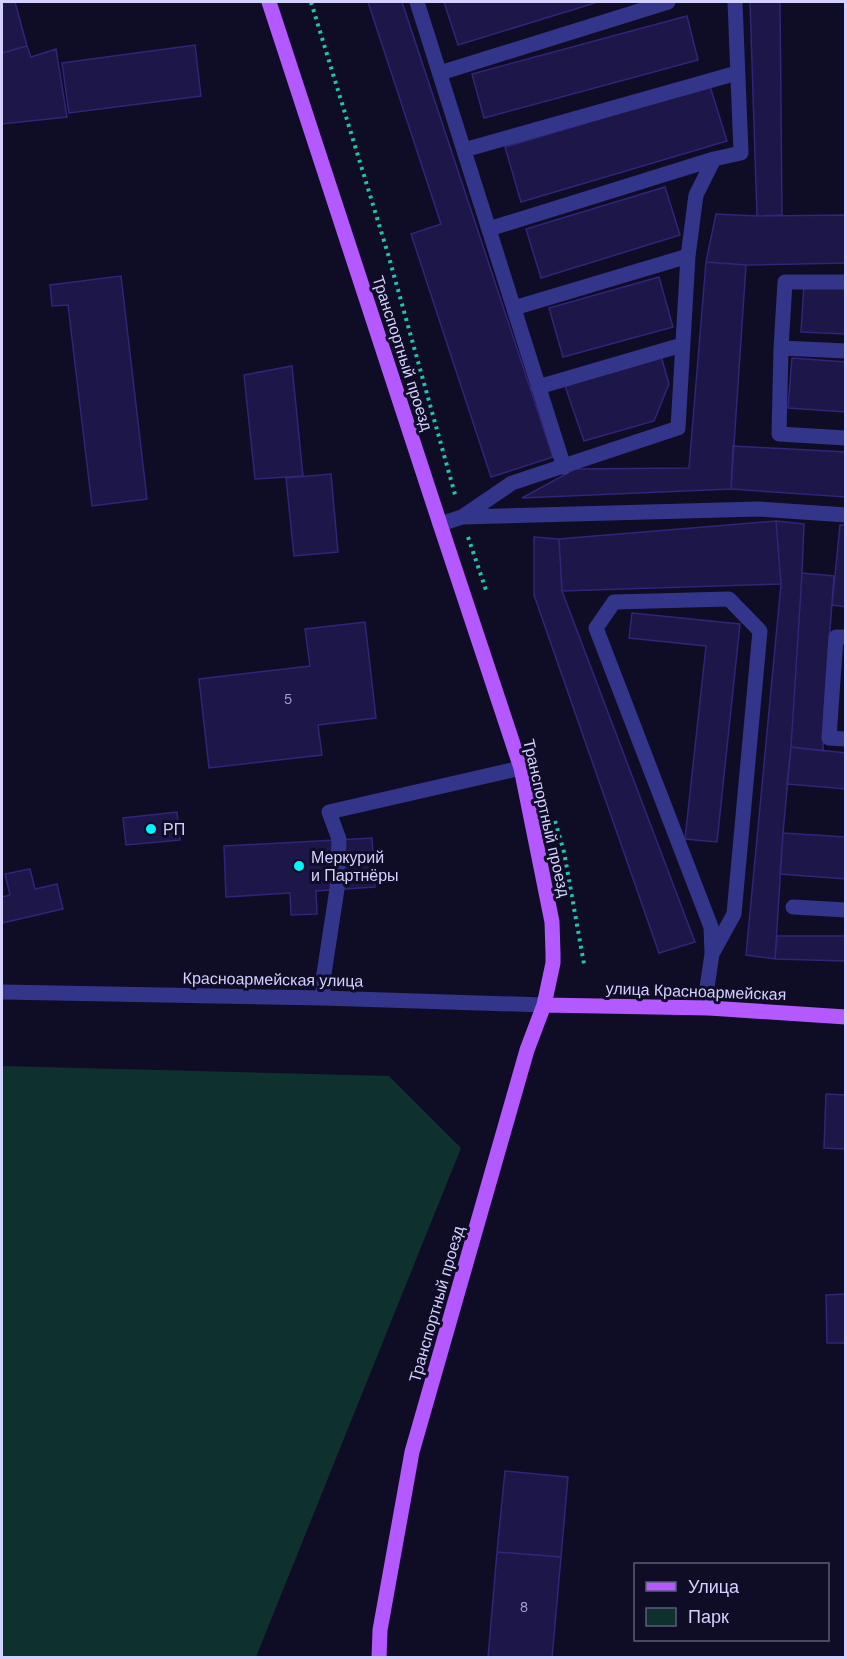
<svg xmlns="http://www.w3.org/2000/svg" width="847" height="1659" font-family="'DM Sans',sans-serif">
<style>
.green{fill:#0e312d}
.building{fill:#1d1649;stroke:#302578;stroke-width:1.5}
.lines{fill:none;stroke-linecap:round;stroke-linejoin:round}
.path{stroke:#21c3ad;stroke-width:4;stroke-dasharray:3 4.5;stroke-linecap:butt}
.minor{stroke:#32358a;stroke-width:15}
.major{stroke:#b458ff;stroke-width:15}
.poi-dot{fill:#00f5fc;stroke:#0f0c26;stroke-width:2}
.labels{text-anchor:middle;stroke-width:6;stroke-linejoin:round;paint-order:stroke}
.number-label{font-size:14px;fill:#a6a2d2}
.street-label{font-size:16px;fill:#d3d1ff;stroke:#0f0c26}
.poi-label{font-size:16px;fill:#d3d1ff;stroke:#0f0c26;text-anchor:start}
</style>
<rect width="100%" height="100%" fill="#0f0c26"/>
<path class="green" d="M2,1066L389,1076L461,1148L256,1657H2Z"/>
<path class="building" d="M2,2H15L27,46L2,53Z
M368,2H402L553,457L491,477L411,234L441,224Z
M444,2H598L458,45Z
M750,2H780L782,215L757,216Z
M687,16L698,60L484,118L472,74Z
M195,45L201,96L69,113L62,63Z
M27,46L31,57L56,49L67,117L2,124V53Z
M710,86L727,141L521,202L505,147Z
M665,187L680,235L541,278L526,229Z
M716,214L757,216L846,215V263L746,265L706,262Z
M706,262L746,265L731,489L522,498L575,469L689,468Z
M121,276L147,499L92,506L68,305L52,306L50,285Z
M659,277L673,327L563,357L549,308Z
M804,284L846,286V334L801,332Z
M661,356L669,384L654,421L584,441L565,386Z
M792,358L846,362V412L788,408Z
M292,366L303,476L255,479L244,375Z
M733,446L846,452V497L731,489Z
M331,474L338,552L294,556L286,478Z
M776,521L804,524L802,573L791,747L783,833L775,959L746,955L781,584Z
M776,521L781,584L562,591L559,539Z
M840,525H846V607L832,605Z
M534,537L559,539L562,591L695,942L659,953L534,595Z
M802,573L834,576L824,710L823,751L791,747Z
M632,613L740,624L717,842L685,839L706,646L629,638Z
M365,622L376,718L318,725L322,755L209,768L199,679L310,666L305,629Z
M791,747L846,753V789L787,784Z
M177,812L180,840L126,845L123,818Z
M783,833L846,837V879L780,874Z
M372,838L375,887L316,891L317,914L291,915L290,893L226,897L224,846Z
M30,869L35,889L57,884L63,909L2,923V897L10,895L5,874Z
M777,936H846V961L775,959Z
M826,1094L846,1095V1149L824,1148Z
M846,1294V1343H827L826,1295Z
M505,1471L568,1477L561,1557L497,1552Z
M497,1552L561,1557L552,1658H488Z"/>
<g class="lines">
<path class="path" d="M311,2L388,254L456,498
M468,537L486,590
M555,821L564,852L584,964"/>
<path class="minor" d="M417,2L564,467
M440,73L668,2
M464,150L737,73
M489,229L714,159
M846,282H785L781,348L779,434L846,438
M514,308L688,256
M781,348L846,351
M538,387L682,345
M462,517L512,483L678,428L688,256L696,195L714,159L741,153L735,2
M440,524L462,517L759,509L846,515
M846,637H836L829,738L846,739
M793,907L846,910
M2,992L323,998L544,1005
M323,998V980L337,889L339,839L329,812L521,768
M709,1008L706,994L712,954L734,914L760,631L729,599L614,602L596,628L711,927L712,954"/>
<path class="major" d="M269,2L440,524L521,768L552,922L553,953V963L544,1005L527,1050L412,1452L380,1630L379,1658
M544,1005L709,1008L846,1017"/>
</g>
<g class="poi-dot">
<circle cx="151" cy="829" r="6"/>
<circle cx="299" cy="866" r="6"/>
</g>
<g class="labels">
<g class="number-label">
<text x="288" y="704">5</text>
<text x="524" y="1612">8</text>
</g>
<g class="street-label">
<text transform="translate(403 353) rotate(72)" y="6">Транспортный проезд</text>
<text transform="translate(547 818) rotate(77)" y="6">Транспортный проезд</text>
<text transform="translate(273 979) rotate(1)" y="6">Красноармейская улица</text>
<text transform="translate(696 991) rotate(2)" y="6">улица Красноармейская</text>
<text transform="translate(436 1304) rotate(-74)" y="6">Транспортный проезд</text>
</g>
<g class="poi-label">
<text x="163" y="835">РП</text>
<text x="311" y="863">Меркурий<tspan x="311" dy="18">и Партнёры</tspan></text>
</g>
</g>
<rect width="847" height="1659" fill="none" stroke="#d3d1ff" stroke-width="6"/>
<rect x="634" y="1563" width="195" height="78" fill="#0f0c26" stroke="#5d5b7d" stroke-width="1.5"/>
<rect x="646" y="1582" width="30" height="9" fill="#b458ff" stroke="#5d5b7d" stroke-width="1.5"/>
<text x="688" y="1593" font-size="18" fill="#d3d1ff">Улица</text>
<rect x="646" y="1608" width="30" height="18" fill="#0e312d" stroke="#5d5b7d" stroke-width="1.5"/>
<text x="688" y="1623" font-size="18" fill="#d3d1ff">Парк</text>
</svg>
